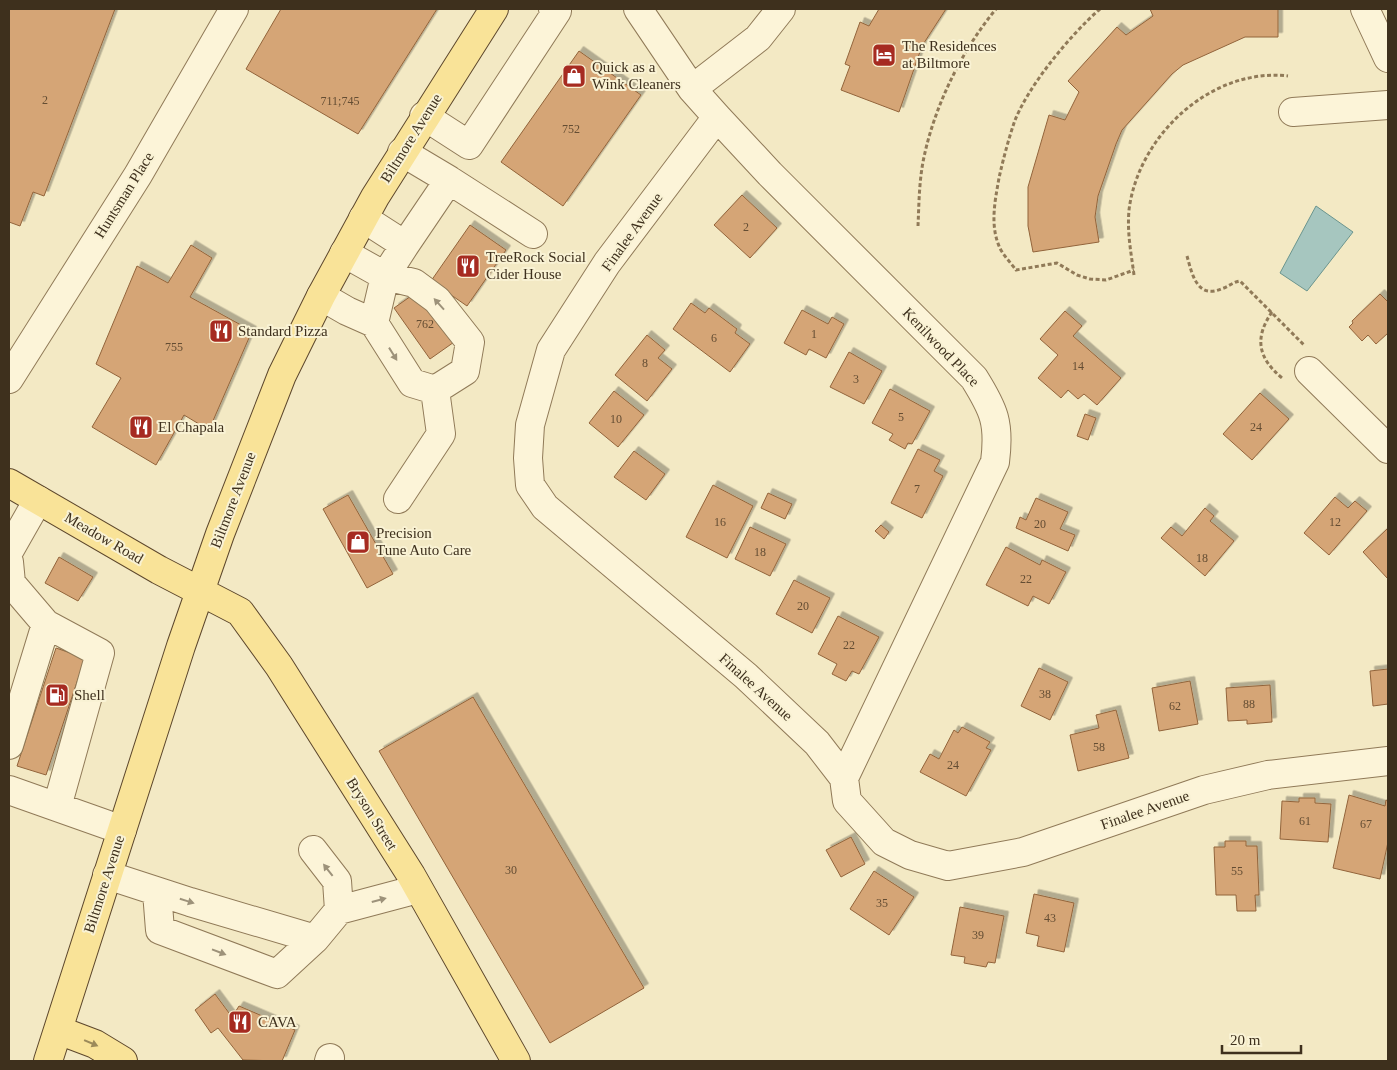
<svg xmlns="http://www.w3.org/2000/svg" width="1397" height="1070" font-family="'Times New Roman',serif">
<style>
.water{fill:#a6c6bf;stroke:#6b958e}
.building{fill:#d5a576;stroke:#92643b;filter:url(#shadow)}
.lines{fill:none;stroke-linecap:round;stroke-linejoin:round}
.minor-casing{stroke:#907a58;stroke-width:30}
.major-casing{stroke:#5d472c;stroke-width:30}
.path{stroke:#907a58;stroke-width:3;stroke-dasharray:4 2.5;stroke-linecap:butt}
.minor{stroke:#fcf4d8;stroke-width:28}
.major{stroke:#f9e398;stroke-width:28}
.oneway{fill:#9d927a}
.oneway2{fill:#9c8a5a}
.labels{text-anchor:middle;stroke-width:4;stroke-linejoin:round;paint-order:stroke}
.number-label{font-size:12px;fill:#644d33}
.poi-label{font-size:15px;fill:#3e301d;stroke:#f9f2d4;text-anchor:start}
.street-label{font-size:15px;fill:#3e301d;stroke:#f9f2d4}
</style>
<defs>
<filter id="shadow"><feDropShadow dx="4.5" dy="-4.5" stdDeviation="0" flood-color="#0004"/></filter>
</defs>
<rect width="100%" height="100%" fill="#f3e9c4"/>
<path class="water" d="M1316,206L1353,232L1307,291L1280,273Z"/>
<path class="building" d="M9,9H115L44,196L33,192L20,226L9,222Z
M281,9H437L358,134L246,69Z
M879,9H946L922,46L899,112L841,90L850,66L845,64L860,22L869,26Z
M1150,9H1278V37H1245L1183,65L1172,74L1122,130L1116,144L1098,196L1095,217L1099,242L1033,252L1028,226V187L1049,115L1065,120L1079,92L1068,81L1117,27L1126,35L1153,16Z
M579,51L641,95L563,206L501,162Z
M742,195L777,228L750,258L714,225Z
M470,225L506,250L467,306L431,281Z
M191,245L212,258L190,297L252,331L209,430L184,415L156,465L92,427L121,378L96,364L137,266L168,283Z
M421,289L457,340L430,359L394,308Z
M1380,294L1388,302V333L1376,344L1368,335L1362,341L1349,327L1353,323L1352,321Z
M691,303L705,313L709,308L737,329L735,333L750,344L730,372L673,329Z
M802,310L828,324L832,317L844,324L826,358L809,349L806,355L784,343Z
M1065,311L1082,326L1073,336L1121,378L1097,405L1084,394L1078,399L1068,390L1061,398L1038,378L1058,355L1040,339Z
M647,335L665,350L658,358L672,369L647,401L615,375Z
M849,352L882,371L864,404L830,387Z
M890,389L930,411L912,444L908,443L905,449L889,440L893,434L872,423Z
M614,391L644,415L618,447L589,423Z
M1260,393L1289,419L1252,460L1223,434Z
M1085,414L1096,418L1088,440L1077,436Z
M918,449L940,460L934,471L943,476L922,518L891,503Z
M634,451L665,474L646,500L614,477Z
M713,485L753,506L727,558L686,537Z
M768,493L792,504L785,519L761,508Z
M348,495L393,574L367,588L323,509Z
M1335,497L1348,508L1355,501L1367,511L1329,555L1304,533Z
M1036,498L1068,512L1060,529L1075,535L1068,551L1016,528L1020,517L1026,520Z
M1205,508L1214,516L1210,521L1234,541L1205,576L1161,538L1171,527L1182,536Z
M881,525L889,532L884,539L875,531Z
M750,527L786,544L770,576L735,559Z
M1388,528V579L1363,552Z
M1006,547L1040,565L1042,560L1066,572L1049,604L1033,596L1028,606L986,585Z
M59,557L93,577L78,601L45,583Z
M794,580L830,598L812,633L776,614Z
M838,616L879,637L859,674L852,671L846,681L832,674L837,664L818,654Z
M56,648L85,658L46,775L17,766Z
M1039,668L1068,682L1050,720L1021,706Z
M1388,669V704L1373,706L1370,671Z
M1190,681L1198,724L1159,731L1152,688Z
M1270,685L1272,722L1247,724V720L1228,721L1226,688Z
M473,697L644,988L550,1043L379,751Z
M1116,710L1129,758L1078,771L1070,735L1099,728L1096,715Z
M962,727L990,742L986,748L991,750L966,796L920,772L930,754L939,759L954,730L958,733Z
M1349,795L1385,806L1386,800L1388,801V842L1380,879L1333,868Z
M1299,798H1315V803L1331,804L1328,842L1280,839L1282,801L1299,802Z
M851,837L865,864L841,877L826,850Z
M1225,841H1246V846H1257L1259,895H1255L1256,911H1237L1236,895H1216L1214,847H1225Z
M874,871L914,897L889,935L850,909Z
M1034,894L1074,903L1064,952L1037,946L1039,936L1026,933Z
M960,907L1004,916L995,963L988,962L986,967L964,963L965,957L951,955Z
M215,994L232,1017L239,1006L295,1030L282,1061L243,1060L218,1028L211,1033L195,1010Z"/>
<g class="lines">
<g class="minor-casing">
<path id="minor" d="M638,9L692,89L717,117L770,174L974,378C994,410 1000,423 995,462L844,778
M1365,9L1388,58
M692,89L758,38L781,9
M1293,112L1388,105
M424,116L469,145L557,11L553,9
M717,117L607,263L551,350L530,425L528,458L530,485L545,507L746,676L817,743L844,778L847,801L884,842L910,855L948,866L1023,852L1204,790L1268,775L1388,761
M449,180L533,234
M363,218L405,245L449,180L402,152
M344,253L385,276L414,283L437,300L470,342L465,371L435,390L412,383L374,323L385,276L405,245
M321,296L347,311L374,323
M1309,371L1388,449
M9,379L138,175L234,9
M398,499L441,434L435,390
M9,551L38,500
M9,562L11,583L46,624L100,653L57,807
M9,745L46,624
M9,790L122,830
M107,875L190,902L315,939L339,910L337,881L313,850
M157,892L160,930L277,974L315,939
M339,910L418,889
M329,1061L330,1058"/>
</g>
<g class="major-casing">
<path id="major" d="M9,483L159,570L240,612L279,666L411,875L516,1061
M58,1030L95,1044L123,1061
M48,1061L181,646L220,534L282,375L321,296L375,197L494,9"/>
</g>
<path class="path" d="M1100,9C1071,34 1027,87 1014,123C1008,141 1003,160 999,178C995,201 990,224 999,246C1002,254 1011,263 1016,270L1057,263L1077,275L1090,279L1106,280L1134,270
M918,226C919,204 919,180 924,157C935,105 962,50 996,9
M1187,256C1192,274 1197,299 1221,289C1228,287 1233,282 1240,281L1305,346
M1134,275C1131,252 1127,233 1129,210C1138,136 1211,67 1288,76
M1272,312C1254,338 1258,358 1282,378"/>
<use href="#minor" class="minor"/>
<use href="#major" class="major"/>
</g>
<defs><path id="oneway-solid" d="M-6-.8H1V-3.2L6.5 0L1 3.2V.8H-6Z" transform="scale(1.25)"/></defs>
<g class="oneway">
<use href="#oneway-solid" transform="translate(439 304) rotate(-132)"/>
<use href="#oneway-solid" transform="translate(393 354) rotate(58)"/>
<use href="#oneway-solid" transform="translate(328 870) rotate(-128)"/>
<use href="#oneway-solid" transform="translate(379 900) rotate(-15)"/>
<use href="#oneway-solid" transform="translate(187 901) rotate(17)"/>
<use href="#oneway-solid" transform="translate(219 952) rotate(21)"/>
</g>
<use class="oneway2" href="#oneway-solid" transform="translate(91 1043) rotate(23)"/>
<defs>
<g id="hotel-square" transform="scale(1.25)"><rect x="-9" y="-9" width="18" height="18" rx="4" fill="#a62b21" stroke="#f9f2d4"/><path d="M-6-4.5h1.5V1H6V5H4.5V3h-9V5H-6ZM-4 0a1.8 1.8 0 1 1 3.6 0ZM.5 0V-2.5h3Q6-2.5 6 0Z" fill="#fff"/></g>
<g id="shop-square" transform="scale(1.25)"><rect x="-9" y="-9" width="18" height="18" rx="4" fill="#a62b21" stroke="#f9f2d4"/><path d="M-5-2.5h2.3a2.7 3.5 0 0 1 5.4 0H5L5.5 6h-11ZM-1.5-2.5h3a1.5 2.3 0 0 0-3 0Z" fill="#fff"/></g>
<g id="restaurant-square" transform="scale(1.25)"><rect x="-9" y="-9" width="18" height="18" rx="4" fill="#a62b21" stroke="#f9f2d4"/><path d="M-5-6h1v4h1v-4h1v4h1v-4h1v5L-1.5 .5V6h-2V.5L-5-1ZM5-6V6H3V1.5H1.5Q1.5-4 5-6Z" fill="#fff"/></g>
<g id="fuel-square" transform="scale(1.25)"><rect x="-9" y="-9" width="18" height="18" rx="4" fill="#a62b21" stroke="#f9f2d4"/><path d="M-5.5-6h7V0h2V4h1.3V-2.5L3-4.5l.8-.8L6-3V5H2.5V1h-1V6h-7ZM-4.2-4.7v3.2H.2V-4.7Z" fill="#fff"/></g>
</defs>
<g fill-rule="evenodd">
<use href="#hotel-square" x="884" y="55"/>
<use href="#shop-square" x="574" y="76"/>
<use href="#restaurant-square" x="468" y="266"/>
<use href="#restaurant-square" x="221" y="331"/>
<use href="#restaurant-square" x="141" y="427"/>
<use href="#shop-square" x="358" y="542"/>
<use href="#fuel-square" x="57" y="695"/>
<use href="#restaurant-square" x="240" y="1022"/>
</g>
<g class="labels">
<g class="number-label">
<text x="45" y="104">2</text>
<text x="340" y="105">711;745</text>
<text x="571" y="133">752</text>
<text x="746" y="231">2</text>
<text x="425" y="328">762</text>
<text x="814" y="338">1</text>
<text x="714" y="342">6</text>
<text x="174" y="351">755</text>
<text x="645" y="367">8</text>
<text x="1078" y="370">14</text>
<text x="856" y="383">3</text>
<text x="901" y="421">5</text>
<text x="616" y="423">10</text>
<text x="1256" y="431">24</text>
<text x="917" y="493">7</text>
<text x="720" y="526">16</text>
<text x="1335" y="526">12</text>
<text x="1040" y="528">20</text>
<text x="760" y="556">18</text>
<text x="1202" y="562">18</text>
<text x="1026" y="583">22</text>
<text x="803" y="610">20</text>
<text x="849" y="649">22</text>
<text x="1045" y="698">38</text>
<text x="1249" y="708">88</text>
<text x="1175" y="710">62</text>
<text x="1099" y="751">58</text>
<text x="953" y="769">24</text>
<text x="1305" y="825">61</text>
<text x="1366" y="828">67</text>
<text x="511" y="874">30</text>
<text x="1237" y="875">55</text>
<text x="882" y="907">35</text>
<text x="1050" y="922">43</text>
<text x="978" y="939">39</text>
</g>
<g class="poi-label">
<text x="902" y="51">The Residences<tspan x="902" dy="17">at Biltmore</tspan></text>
<text x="592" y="72">Quick as a<tspan x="592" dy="17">Wink Cleaners</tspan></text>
<text x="486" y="262">TreeRock Social<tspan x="486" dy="17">Cider House</tspan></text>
<text x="238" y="336">Standard Pizza</text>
<text x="158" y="432">El Chapala</text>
<text x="376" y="538">Precision<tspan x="376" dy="17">Tune Auto Care</tspan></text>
<text x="74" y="700">Shell</text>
<text x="258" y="1027">CAVA</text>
</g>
<g class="street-label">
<text transform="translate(411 138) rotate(-58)" y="5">Biltmore Avenue</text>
<text transform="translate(124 195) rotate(-58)" y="5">Huntsman Place</text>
<text transform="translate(632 232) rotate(-54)" y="5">Finalee Avenue</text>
<text transform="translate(941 347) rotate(46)" y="5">Kenilwood Place</text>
<text transform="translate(233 500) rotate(-69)" y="5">Biltmore Avenue</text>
<text transform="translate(104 538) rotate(30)" y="5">Meadow Road</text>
<text transform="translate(756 687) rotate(42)" y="5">Finalee Avenue</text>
<text transform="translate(1145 810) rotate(-19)" y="5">Finalee Avenue</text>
<text transform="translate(372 814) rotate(58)" y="5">Bryson Street</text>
<text transform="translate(104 884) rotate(-72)" y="5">Biltmore Avenue</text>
</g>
</g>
<rect width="1397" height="1070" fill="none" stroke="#3e301d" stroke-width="20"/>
<path d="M1222 1045v8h79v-8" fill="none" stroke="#3e301d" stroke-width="2.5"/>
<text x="1230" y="1045" font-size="15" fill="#3e301d" stroke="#f9f2d4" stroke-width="4" paint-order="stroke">20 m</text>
</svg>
